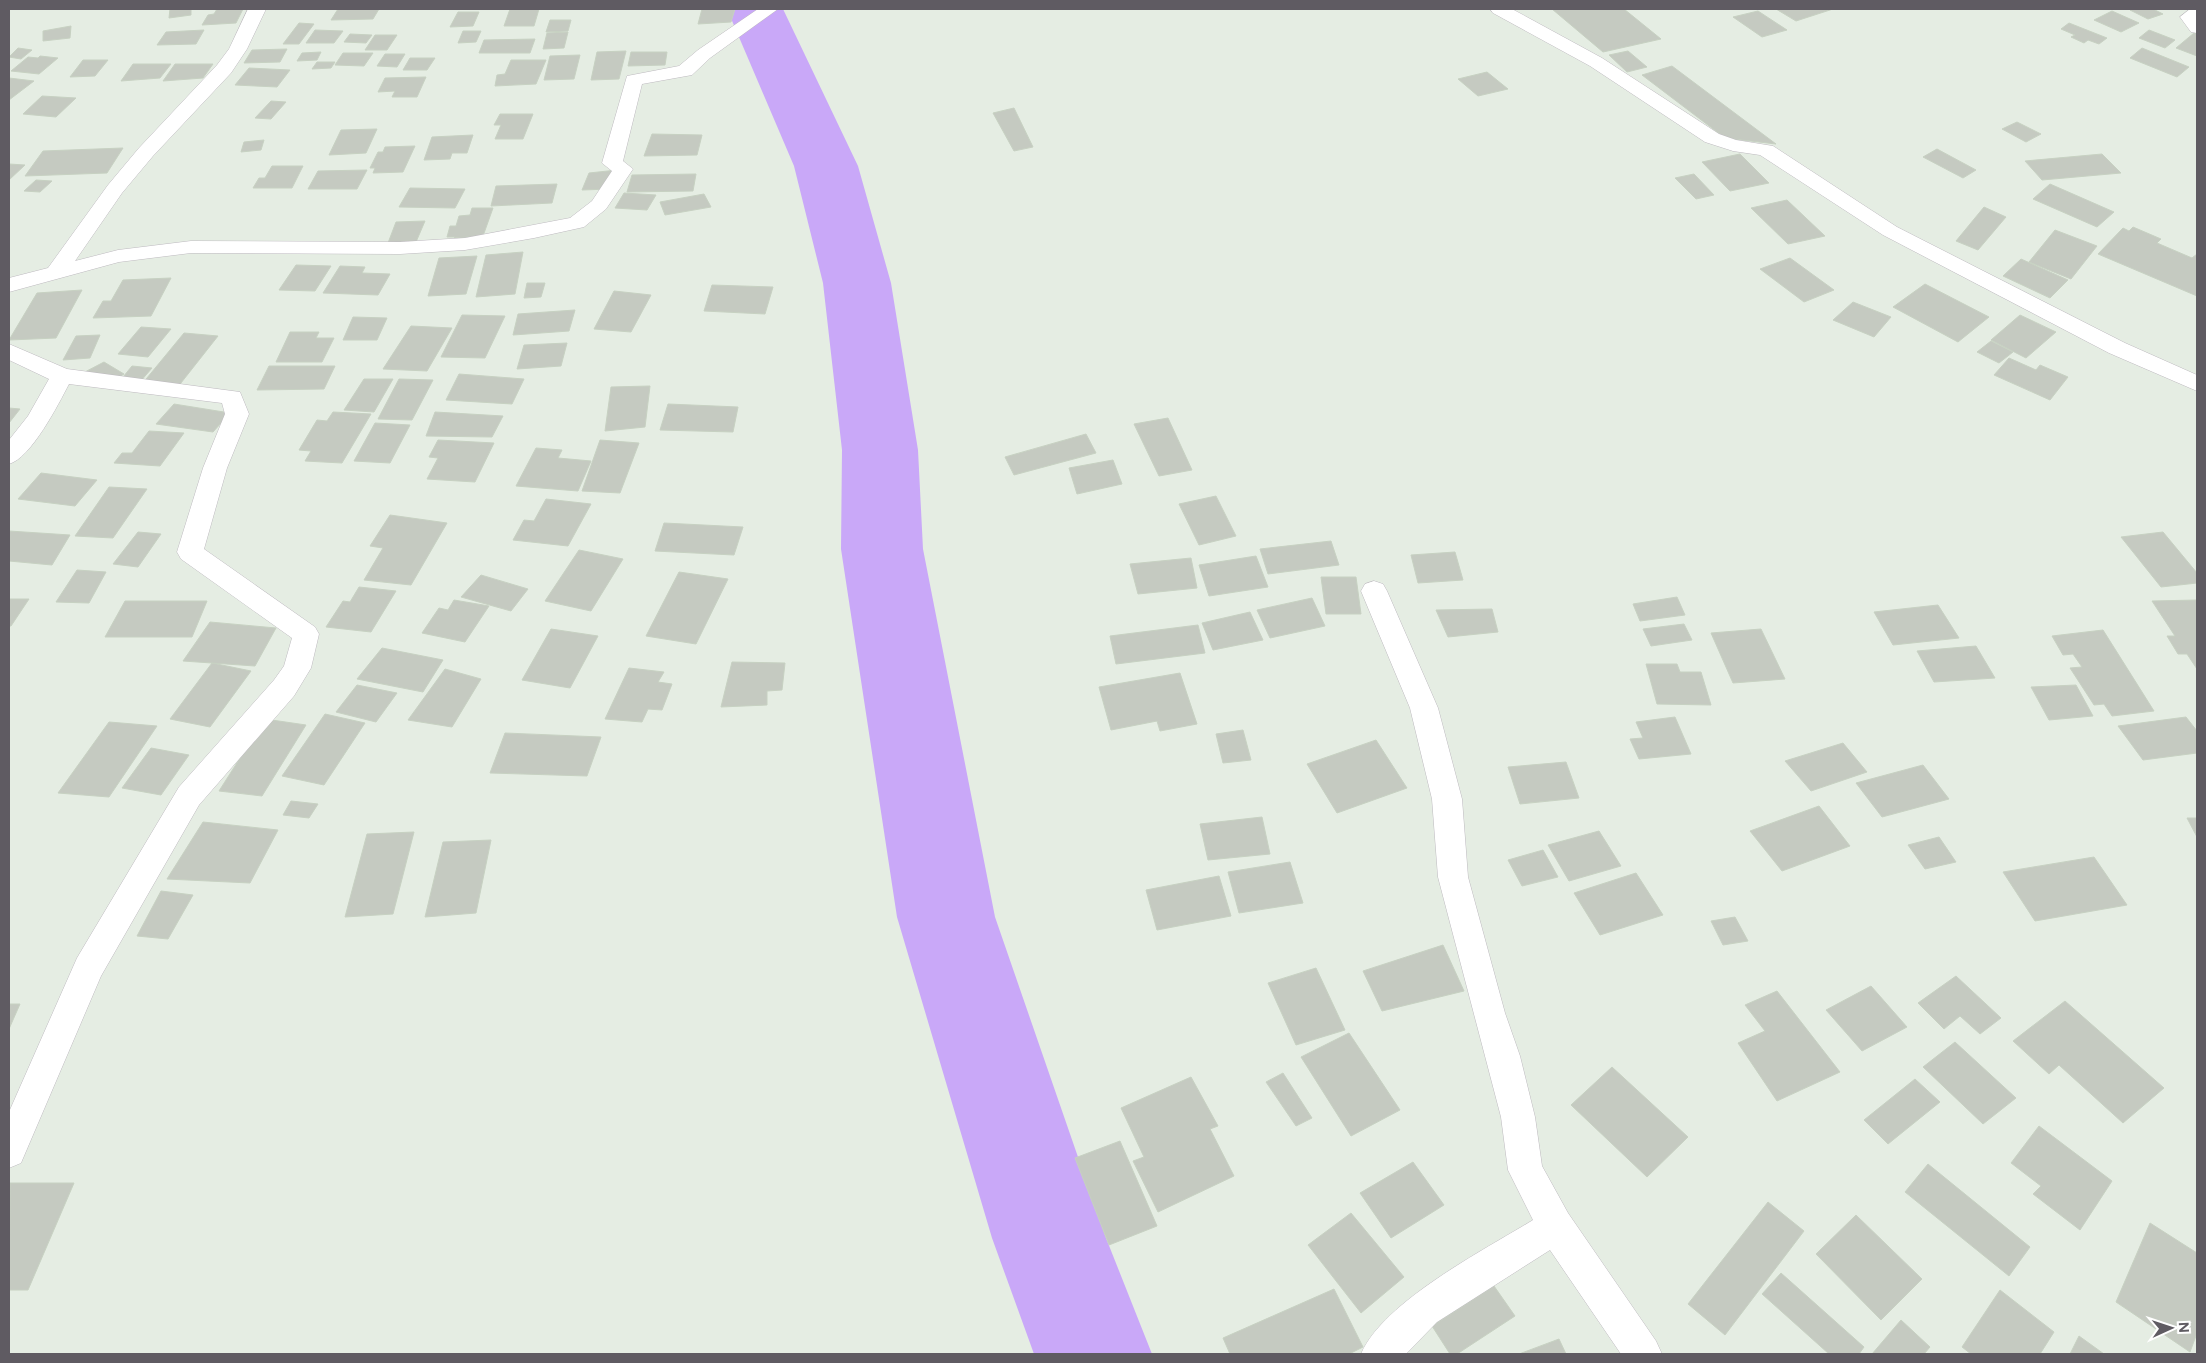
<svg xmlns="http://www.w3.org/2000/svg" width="2206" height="1363" font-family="Figtree,sans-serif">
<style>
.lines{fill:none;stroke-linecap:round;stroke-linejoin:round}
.river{fill:#c9a8f8;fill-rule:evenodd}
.building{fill:#c5cac1;stroke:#c7d1c2}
.minor-casing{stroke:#bebac0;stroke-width:1}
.minor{fill:#fff;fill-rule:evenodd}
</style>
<rect width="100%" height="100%" fill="#e5ede3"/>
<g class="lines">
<path class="river" d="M727,9H783L858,166L891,283L918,450L923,549L995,917L1106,1238L1152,1354H1034L992,1238L897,917L841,549L842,450L823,283L794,166Z"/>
</g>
<path class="building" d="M170,9H191V15L169,18Z
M217,9H243L236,23L202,25L208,15L214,14Z
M338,9H379L373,19L331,20Z
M510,9H539L534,26H504Z
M702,9H735L731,22L698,24Z
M1552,9H1624L1661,39L1603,52Z
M1776,9H1833L1796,21Z
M2134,9H2153L2163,14L2148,19L2130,10Z
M1758,11L1787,30L1762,37L1733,17Z
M2112,11L2139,23L2121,32L2094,20Z
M458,12H479L473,26L450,27Z
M550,20H571L568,31L546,32Z
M299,23L314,24L299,44H283Z
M2069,23L2107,38L2099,44L2088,40L2084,43L2071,37L2075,35L2061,29Z
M71,26L70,38L43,41V31Z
M204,30L196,44L157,45L166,32Z
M315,30L343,31L334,43H306Z
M2149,30L2175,40L2165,48L2139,38Z
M463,31H481L476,42L458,43Z
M568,32L564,48L543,49L547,33Z
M2194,33L2197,34V56L2176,48Z
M350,34L372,35L366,43L344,42Z
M375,35H397L387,50H365Z
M535,39L530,53H479L484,40Z
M18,48L32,50L21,59L9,57Z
M2142,48L2189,67L2177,77L2130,58Z
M287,49L280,62L244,63L252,50Z
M626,51L619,79L591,80L597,52Z
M1628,51L1647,67L1627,72L1609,55Z
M321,52L317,60L297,61L302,53Z
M631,52H667L665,65L628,66Z
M343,53H373L364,66L335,65Z
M385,54H405L397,67L377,66Z
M580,55L574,79L544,80L550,56Z
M40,56L58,58L39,74L11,71L28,57L38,58Z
M410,58H435L427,70H403Z
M83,60H108L95,76L70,77Z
M511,60H546L536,84L495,86L497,75L505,74Z
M317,62H335L331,68L312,69Z
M133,64H171L160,78L121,81Z
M175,64H213L203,78L163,81Z
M1672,66L1776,144L1725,138L1642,75Z
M249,68L290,70L277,87L235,85Z
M1487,72L1508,89L1478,96L1458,79Z
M426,77L417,97H392L395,91L378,92L385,78Z
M9,78L34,81L9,100Z
M42,96L76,98L56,117L23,114Z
M271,101L286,102L271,119L255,118Z
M1014,108L1033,147L1014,151L993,113Z
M500,114H533L523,139H495L501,125H494Z
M2017,122L2041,134L2026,142L2002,129Z
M377,129L366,153L329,155L341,130Z
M652,134L702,135L697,155L644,156Z
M473,135L467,153H452L450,159L424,160L432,137Z
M264,140L261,150L241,152L244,142Z
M415,146L403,172L373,173L375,168H370L378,152H383L385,147Z
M123,148L107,173L25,176L43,151Z
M1937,149L1976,170L1963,178L1923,157Z
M1740,154L1769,183L1730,191L1702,162Z
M2102,154L2121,173L2042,180L2025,161Z
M9,164L25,165L9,180Z
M272,166H303L292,188H253L259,178H265Z
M367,170L357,189H308L318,171Z
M617,170L609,189L582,190L589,173Z
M696,174L693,191L627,192L632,175Z
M1694,174L1714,195L1696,199L1675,178Z
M36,180L52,181L40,192L24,191Z
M557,184L552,203L491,206L496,186Z
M2050,184L2114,212L2097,227L2033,199Z
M410,188L465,189L455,208L399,207Z
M624,193L656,195L647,210L615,208Z
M704,194L711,207L665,215L660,202Z
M1787,200L1825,236L1788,244L1751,208Z
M1984,207L2006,217L1978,250L1956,241Z
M472,208H493L483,236L454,238L455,237H447L450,226H456L459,216L470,215Z
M425,221L416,242L388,243L396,222Z
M2133,227L2161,239L2157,243L2192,258L2197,254V296L2098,254L2123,228L2129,231Z
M2055,230L2097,246L2071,279L2029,262Z
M523,252L515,294L476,297L486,255Z
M477,256L466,294L428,296L439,258Z
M1790,258L1834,290L1804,302L1760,269Z
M2021,259L2068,280L2050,298L2003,276Z
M296,265L331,266L315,291L279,290Z
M340,266L365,267L362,273L390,274L378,295L323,293Z
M171,278L151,316L93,318L103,301H111L123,280Z
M527,283H545L541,297L524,298Z
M1925,284L1989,317L1958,342L1893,307Z
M712,285L773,287L765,314L704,311Z
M82,290L56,338L9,340L37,293Z
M614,291L651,295L631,332L594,329Z
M1853,302L1891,317L1874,337L1833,320Z
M575,310L569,331L513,335L518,314Z
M462,315L505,316L485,358L441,357Z
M2020,315L2056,332L2026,358L1991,340Z
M353,317L387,318L377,340H343Z
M411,326L452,328L427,371L383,369Z
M141,327L171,329L148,357L118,354Z
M290,332H319L316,338H334L322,362H276Z
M184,333L218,336L177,388L142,384Z
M100,335L90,358L63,360L76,336Z
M1991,341L2013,352L1999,363L1977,352Z
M567,343L561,366L517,369L524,345Z
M2009,358L2036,370L2040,365L2068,377L2050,400L1994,375Z
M104,362L124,374L106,385L83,373Z
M132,366L152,368L133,390L114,388Z
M269,366H335L324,389L257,390Z
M459,374L524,379L512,404L446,400Z
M364,379H393L374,412L344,410Z
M399,379L433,380L412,420L378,419Z
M650,386L645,427L605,431L611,387Z
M174,404L230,413L213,432L156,424Z
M668,404L738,407L733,432L660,430Z
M9,408L20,409L9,423Z
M333,412L371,414L342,463L305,461L311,451L299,450L317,420L327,421Z
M435,412L503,416L492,437L426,436Z
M1168,418L1192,470L1159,476L1134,424Z
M375,423L410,425L390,463L354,461Z
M149,431L184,433L160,466L114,463L122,453H132Z
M1086,434L1096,453L1014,475L1005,457Z
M438,440L494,443L475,482L427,479L438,458L429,457Z
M600,440L639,443L620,493L582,491Z
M536,448L562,450L558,458L591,461L578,491L516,486Z
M1113,460L1122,484L1077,494L1069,468Z
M41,473L97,480L75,506L18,499Z
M109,487L147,489L113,538L75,536Z
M1216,496L1236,536L1199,545L1179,504Z
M546,499L591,504L568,546L513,540L524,520L534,521Z
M390,515L447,523L411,585L364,580L383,548L370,546Z
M664,523L743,527L734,555L655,551Z
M9,531L70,535L52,565L9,561Z
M138,532L161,534L138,567L113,564Z
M2163,532L2197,573V583L2161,587L2121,537Z
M1331,541L1339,565L1268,574L1260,549Z
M579,550L623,559L591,611L545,601Z
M1455,552L1463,580L1418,583L1411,555Z
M1256,556L1268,587L1209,596L1199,565Z
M1191,558L1197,588L1138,594L1130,564Z
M77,570L106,572L89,603L56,602Z
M679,572L728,579L696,644L646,636Z
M481,575L528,589L511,611L461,597Z
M1321,577H1356L1361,614H1326Z
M359,587L396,591L371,632L326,627L343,601L350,602Z
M1677,597L1685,615L1640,621L1633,604Z
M1312,598L1325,626L1270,638L1257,610Z
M9,599H29L11,626H9Z
M454,600L489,606L465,642L422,633L439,608L448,610Z
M2197,600V669L2187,654H2178L2167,636H2175L2152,601Z
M125,601H207L192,637H105Z
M1938,605L1959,638L1893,645L1874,612Z
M1492,609L1498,632L1448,637L1436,610Z
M1250,612L1263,640L1213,650L1202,623Z
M210,622L276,628L255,666L183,661Z
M1684,624L1692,640L1651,646L1643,629Z
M1198,625L1205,653L1116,664L1110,636Z
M551,629L598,636L570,688L522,680Z
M1761,629L1785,679L1733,683L1711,633Z
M2103,630L2154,711L2112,716L2104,704L2094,705L2070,668L2082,667L2073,654L2063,655L2052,636Z
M1976,646L1995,678L1934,682L1917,651Z
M382,648L443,660L423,692L357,679Z
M732,662L785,663L782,690L767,691V705L721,707Z
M212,663L251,671L210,727L170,719Z
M1646,664H1677L1680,672H1701L1711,705L1657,704Z
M629,668L664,672L658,682L672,684L662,710L648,709L642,722L605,719Z
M445,669L481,679L452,727L408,720Z
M1180,673L1197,724L1160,731L1157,721L1111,730L1099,687Z
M357,685L397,693L376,722L336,712Z
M2076,685L2093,716L2049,720L2031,687Z
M325,714L365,723L324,785L282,776Z
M1675,717L1691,754L1639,759L1630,739L1643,738L1636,722Z
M2186,717L2197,731V753L2143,760L2118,726Z
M265,719L306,725L262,796L219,791Z
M109,722L157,726L109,797L58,793Z
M1243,730L1251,760L1223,763L1216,734Z
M505,733L601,737L587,776L490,773Z
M1376,740L1407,788L1337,813L1307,764Z
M1843,743L1867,772L1811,791L1785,761Z
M151,748L189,755L161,795L122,788Z
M1566,762L1579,798L1520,804L1508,767Z
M1923,765L1949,799L1882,817L1856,783Z
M291,801L318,804L309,818L283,815Z
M1819,806L1850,846L1782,871L1750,831Z
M1262,817L1270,854L1208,860L1200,824Z
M2187,818H2197V837Z
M203,822L278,830L250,883L167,879Z
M1599,831L1621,866L1569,881L1548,845Z
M414,832L393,914L345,917L367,834Z
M1939,837L1956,862L1925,869L1908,845Z
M491,840L476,913L425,917L443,842Z
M1543,850L1558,877L1522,886L1508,860Z
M2094,857L2127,905L2035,921L2003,872Z
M1290,862L1303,903L1239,913L1228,872Z
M1636,873L1663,915L1600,935L1574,893Z
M1219,876L1231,916L1157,930L1146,890Z
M161,891L193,895L168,939L137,936Z
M1735,917L1748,941L1723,945L1711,921Z
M1443,945L1464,991L1382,1011L1363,971Z
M1316,968L1345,1030L1296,1045L1268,983Z
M1956,976L2001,1018L1980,1034L1960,1016L1944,1029L1918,1003Z
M1871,986L1907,1027L1862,1051L1826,1010Z
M1777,991L1840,1072L1777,1101L1738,1043L1765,1031L1745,1005Z
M2065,1001L2164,1088L2123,1123L2059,1065L2049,1074L2013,1041Z
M9,1004H20L9,1029Z
M1349,1033L1400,1110L1351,1136L1301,1057Z
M1955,1042L2016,1098L1983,1124L1923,1067Z
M1612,1067L1688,1137L1647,1177L1571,1105Z
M1283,1073L1312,1118L1296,1126L1266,1082Z
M1191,1077L1218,1126L1210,1129L1234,1176L1158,1212L1133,1161L1144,1157L1121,1108Z
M1915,1079L1940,1102L1888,1144L1864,1120Z
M2039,1126L2112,1181L2080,1230L2033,1194L2041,1186L2011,1163Z
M1120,1141L1157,1226L1109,1245L1075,1158Z
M1413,1162L1444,1205L1391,1238L1360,1193Z
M1928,1164L2030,1247L2009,1276L1905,1192Z
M10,1183H74L28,1290H9Z
M1768,1202L1804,1231L1725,1335L1688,1304Z
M1351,1213L1404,1277L1361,1313L1308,1245Z
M1856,1215L1922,1279L1881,1320L1816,1254Z
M2150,1223L2197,1253V1333L2190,1352L2116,1302Z
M1781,1273L1864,1347L1859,1354H1829L1762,1294Z
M1494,1286L1515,1316L1457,1354H1450L1432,1326Z
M1334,1289L1363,1347L1349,1354H1230L1223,1338Z
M2000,1290L2054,1332L2040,1354H1971L1962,1347Z
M1901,1320L1930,1347L1924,1354H1872Z
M2079,1336L2104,1354H2070Z
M1559,1339L1566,1354H1519Z"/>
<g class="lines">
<g class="minor-casing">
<path id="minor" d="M248,9H266L247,49L231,73L153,156L122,193L75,261L118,250L191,241L400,242L465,238L570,218L592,201L612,171L602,163L627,76L679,66L698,50L758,9H778L710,58L692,75L642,84L623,161L633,169L606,209L584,227L534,238L465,250L400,254L191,253L119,262L9,292V278L48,268L108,185L139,148L217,65L229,49Z
M1490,9H1512L1602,58L1719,134L1736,140L1773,146L1897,227L2125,343L2197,375V391L2109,353L1883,235L1760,155L1733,151L1705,142L1590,66L1493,13Z
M2190,9H2197V33L2191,32L2180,17Z
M9,344L67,369L240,392L249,414L227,468L204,549L315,627L319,634L311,668L294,696L199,805L101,976L21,1163L9,1168V1112L77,958L179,787L274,680L284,666L292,638L181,559L177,552L203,468L225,414L222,403L69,384C58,405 31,458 9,464V440L28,416L49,379L9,360Z
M1374,581L1383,584L1387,591L1438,708L1462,799L1468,877L1505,1013L1520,1056L1535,1117L1542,1166L1568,1213L1656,1341L1662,1354H1621L1550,1250L1437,1322L1406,1354H1361C1383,1302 1484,1250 1533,1220L1508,1170L1501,1117L1438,877L1432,799L1410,708L1361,591L1365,584Z"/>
</g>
<use href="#minor" class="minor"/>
</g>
<rect width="2206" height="1363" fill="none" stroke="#5f5b62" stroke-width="20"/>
<g transform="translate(2171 1328) rotate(87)" stroke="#ffffff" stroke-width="4" paint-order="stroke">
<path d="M0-4L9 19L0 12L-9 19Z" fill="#5f5b62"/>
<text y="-8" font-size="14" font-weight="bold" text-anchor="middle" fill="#5f5b62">N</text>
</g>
</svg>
